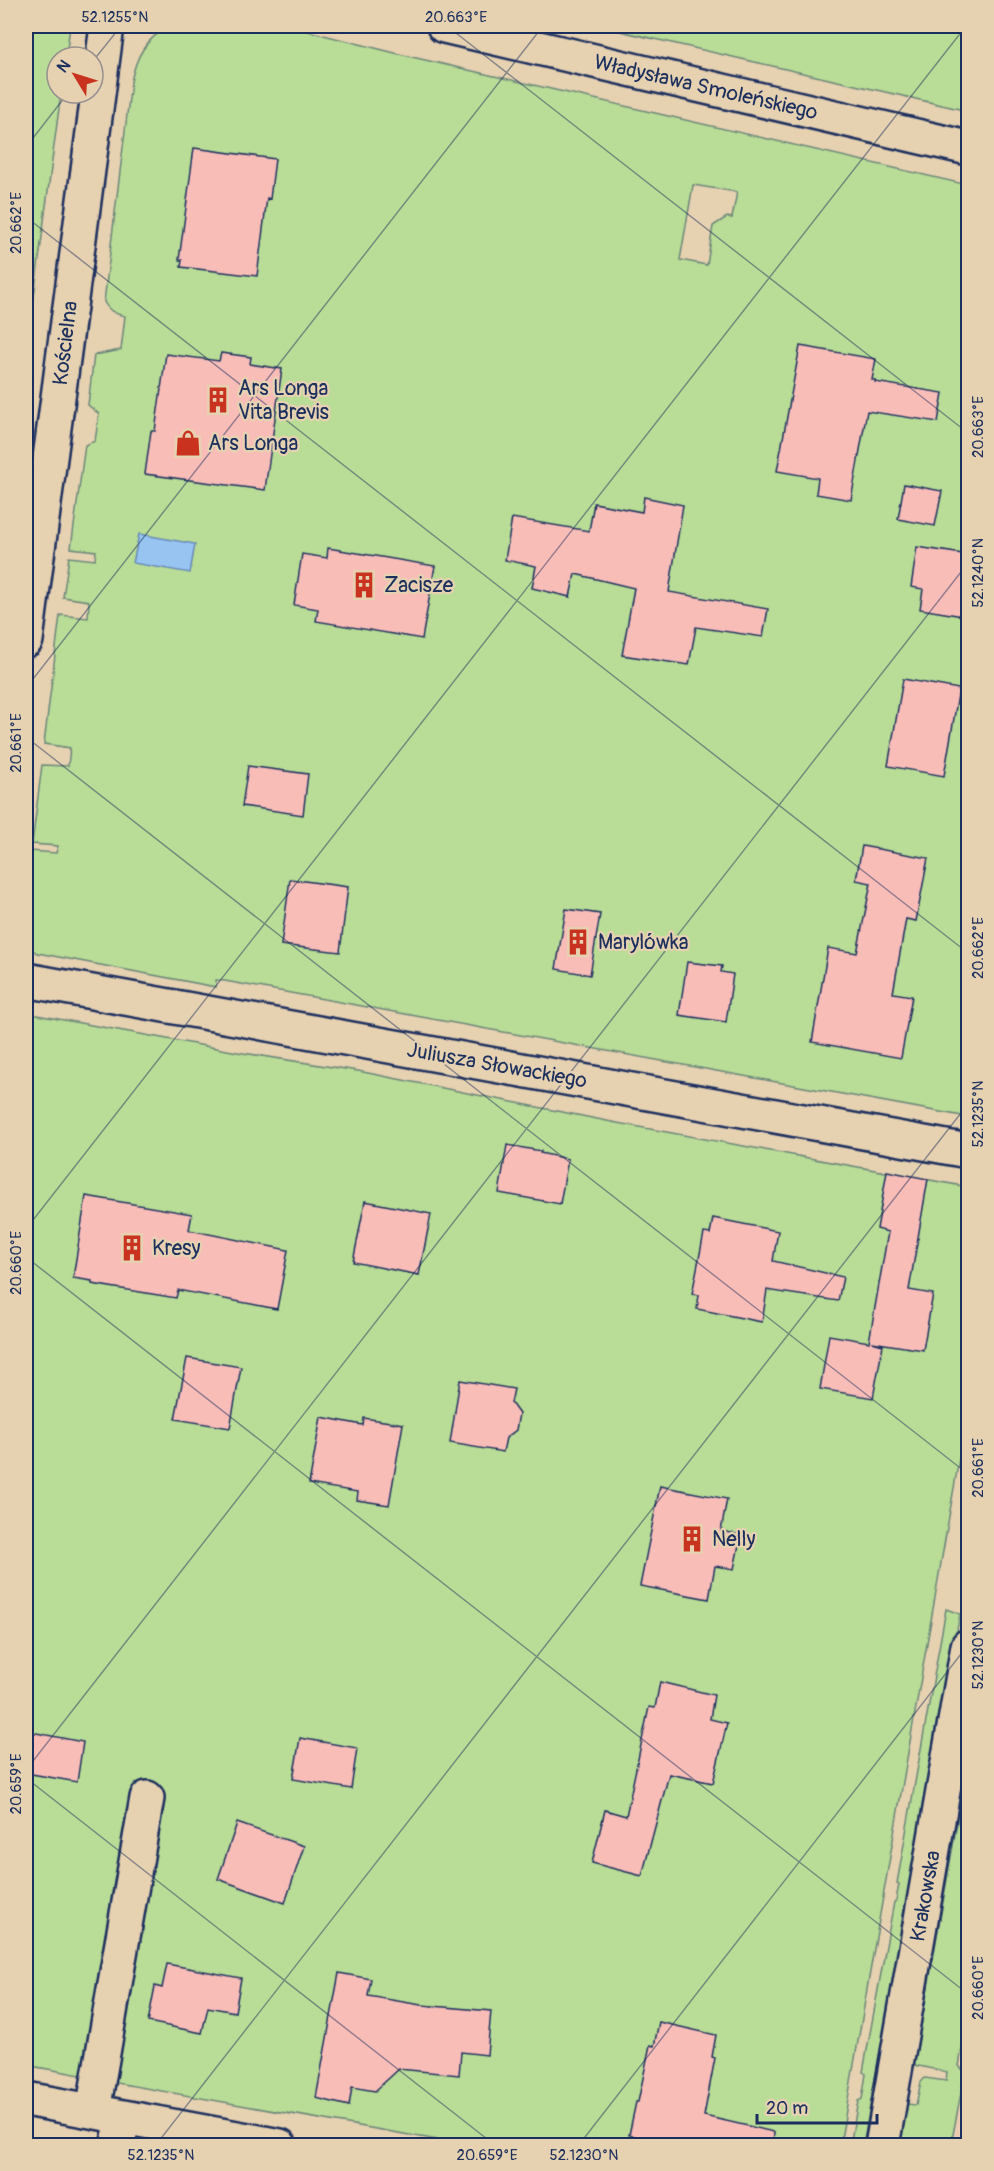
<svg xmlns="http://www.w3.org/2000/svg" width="994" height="2171" font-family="Pangolin,sans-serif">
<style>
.built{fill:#eccbb2}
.green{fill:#b9dc96;stroke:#6a867a;stroke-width:1.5;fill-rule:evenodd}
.water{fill:#98c4f2;stroke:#6688b7;stroke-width:1.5}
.building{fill:#f9bdb8;stroke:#1b2f5e;stroke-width:1.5}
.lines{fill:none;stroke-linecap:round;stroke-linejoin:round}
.minor-casing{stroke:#1b2f5e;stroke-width:38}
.minor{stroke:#e6d1b0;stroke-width:33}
.ticks{fill:none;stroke:#1b2f5e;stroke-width:1.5;stroke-opacity:0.45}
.labels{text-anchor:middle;stroke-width:4.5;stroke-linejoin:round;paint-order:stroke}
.street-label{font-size:21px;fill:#1b2f5e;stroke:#e6d1b0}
.poi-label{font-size:21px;fill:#1b2f5e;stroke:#e6d1b0;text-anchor:start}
.neatline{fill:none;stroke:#1b2f5e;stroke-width:2}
.ticks-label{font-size:15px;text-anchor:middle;fill:#1b2f5e}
</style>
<rect width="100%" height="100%" fill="#e6d1b0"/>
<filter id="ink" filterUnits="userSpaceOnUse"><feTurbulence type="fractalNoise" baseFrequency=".0167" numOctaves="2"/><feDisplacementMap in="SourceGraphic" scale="12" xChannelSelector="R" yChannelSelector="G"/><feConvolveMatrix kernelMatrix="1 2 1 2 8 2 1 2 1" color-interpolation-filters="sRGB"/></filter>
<g filter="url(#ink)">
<path class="built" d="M968,2013V2145L951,2146L965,2072L959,2066Z"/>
<path class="green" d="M26,26H70L66,57H57V93H61L26,357Z
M170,26H288L399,54L968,185V1117L225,981L216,980V987L43,954L37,953L26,945V884L30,851L56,853L58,846L32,844L42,765L68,766L70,748L44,744L60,615L88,618L89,601L63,597L69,557L95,560L96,551L71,548L85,445L95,441L99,414L88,405L94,355L121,350L125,316C115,314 109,311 104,302L131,82C136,56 146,38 170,26ZM693,185L737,192L732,218L727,217L713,226L707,265L680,260Z
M598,26H968V111Z
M26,1013L243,1053L358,1071L617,1123L968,1187V1407L840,2145H466L111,2082L161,1789L136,1783L86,2076L26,2065Z
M946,1609L960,1614L863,2145L850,2146L858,2101L862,2099L866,2074L863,2072L894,1902L896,1901L899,1884L897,1883Z
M968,1761V2013L959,2066L965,2072L951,2145H900L907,2104L916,2105L921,2082L925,2078L946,2081L947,2072L914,2065Z"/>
<path class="water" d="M139,534L195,544L190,573L133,563Z"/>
<path class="building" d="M194,148L275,159L270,199L267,198L257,276L181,267L182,260H179Z
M800,346L876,359L872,380H876L875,382L943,393L938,422L867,411L851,500L816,494L818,478L777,471Z
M221,353L251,357L250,364L282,369L265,490L145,474L151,431H155L166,354L219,361Z
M904,484L942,491L935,526L898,519Z
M644,497L683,505L669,592L768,609L763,637L696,627L689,665L622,655L634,588L575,574L570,597L532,588L536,566L505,560L512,518L589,531L594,503L642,512Z
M917,547L969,555V617L920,609L923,589L911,587Z
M328,548L435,566L422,639L316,621L318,609L294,605L302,554L327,558Z
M903,679L959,689L944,776L888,766Z
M248,766L308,774L303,815L242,806Z
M862,846L928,858L916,921L906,919L893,993L912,996L901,1058L812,1042L828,948L857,953L871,883L856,880Z
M290,879L348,887L340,952L281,945Z
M566,909L600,914L590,975L556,969Z
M687,962L722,966L721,972L733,974L726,1022L679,1015Z
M507,1145L541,1151L540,1153L568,1159L560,1204L499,1193Z
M887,1171L928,1179L909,1290L933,1294L923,1350L872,1342L883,1345L873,1398L820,1389L829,1335L869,1342L888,1232L877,1229Z
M86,1196L192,1214L189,1230L288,1250L277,1309L178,1290L176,1298L92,1284V1281L73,1278Z
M365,1201L431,1214L419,1275L353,1262Z
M713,1218L778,1231L773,1261L843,1277L838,1301L767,1290L762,1322L697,1309L699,1295L692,1294L704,1233L710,1234Z
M187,1358L241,1367L230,1428L175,1419Z
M460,1380L514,1389L511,1403L519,1414L516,1430L506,1438L503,1452L450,1443Z
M321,1417L363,1425L364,1418L403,1424L389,1505L357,1500L358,1492L309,1484Z
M660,1486L727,1499L721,1531L741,1535L734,1569L715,1566L709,1599L640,1586Z
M660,1682L714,1695L710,1719L727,1723L713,1783L669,1774L642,1876L592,1863L605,1810L626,1816L649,1707L655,1708Z
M26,1731L83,1742L77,1782L26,1773Z
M300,1738L357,1748L351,1789L293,1779Z
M237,1823L304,1846L285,1903L218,1879Z
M167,1964L241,1978L235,2012L208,2007L202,2033L148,2022L155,1986L162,1988Z
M339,1973L371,1979L368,1996L421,2005L491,2011L487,2055L461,2052L459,2075L399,2069L375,2091L352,2087L349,2106L316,2098Z
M659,2022L716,2035L712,2057L715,2058L704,2116L774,2132L773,2145H674L629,2135L636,2102H638L650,2045L654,2046Z"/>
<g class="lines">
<g class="minor-casing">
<path id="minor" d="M444,26L968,148
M26,640L107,26
M26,980L968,1151
M26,2099L280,2146
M93,2111L147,1798
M117,2146L124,2117
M882,2146L968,1646"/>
</g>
<use href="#minor" class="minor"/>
</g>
</g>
<path class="ticks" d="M447,26L968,433M93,61L121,26M26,147L68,93M26,217L968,953M26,688L543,26M26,737L968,1474M26,1229L966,26M26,1257L968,1994M26,1770L968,563M26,1778L496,2146M155,2146L968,1104M578,2146L968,1645"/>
<defs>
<g id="building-bare" transform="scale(2.07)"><path d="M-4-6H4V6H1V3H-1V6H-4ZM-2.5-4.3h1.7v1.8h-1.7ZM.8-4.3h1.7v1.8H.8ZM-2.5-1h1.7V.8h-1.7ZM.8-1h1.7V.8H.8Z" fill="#c8321e" stroke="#e6d1b0" stroke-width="2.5" paint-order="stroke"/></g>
<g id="shop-bare" transform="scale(2.07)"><path d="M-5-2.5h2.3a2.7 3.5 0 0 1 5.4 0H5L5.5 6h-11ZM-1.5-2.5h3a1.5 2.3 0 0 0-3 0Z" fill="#c8321e" stroke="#e6d1b0" stroke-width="2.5" paint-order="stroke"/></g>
</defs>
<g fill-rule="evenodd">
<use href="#building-bare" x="218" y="400"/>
<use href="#shop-bare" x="188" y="443"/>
<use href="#building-bare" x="364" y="585"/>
<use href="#building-bare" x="578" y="942"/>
<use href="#building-bare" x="132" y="1248"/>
<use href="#building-bare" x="692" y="1539"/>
</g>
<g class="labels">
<g class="street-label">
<text transform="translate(706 87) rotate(13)" y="7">Władysława Smoleńskiego</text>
<text transform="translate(65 343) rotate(-83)" y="7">Kościelna</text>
<text transform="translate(497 1065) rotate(10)" y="7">Juliusza Słowackiego</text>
<text transform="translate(925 1896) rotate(-80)" y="7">Krakowska</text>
</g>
<g class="poi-label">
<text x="238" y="395">Ars Longa<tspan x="238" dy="24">Vita Brevis</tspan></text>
<text x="208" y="450">Ars Longa</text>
<text x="384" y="592">Zacisze</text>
<text x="598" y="949">Marylówka</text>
<text x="152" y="1255">Kresy</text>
<text x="712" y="1546">Nelly</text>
</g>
</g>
<rect width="994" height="2171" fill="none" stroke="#e6d1b0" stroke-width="66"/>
<g transform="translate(75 75) rotate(308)"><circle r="28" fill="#e6d1b0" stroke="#95908f" stroke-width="1.5"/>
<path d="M0-4.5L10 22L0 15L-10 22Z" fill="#c8321e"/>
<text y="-9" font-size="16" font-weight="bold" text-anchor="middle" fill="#1b2f5e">N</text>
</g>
<path d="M757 2114v9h120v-9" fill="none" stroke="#1b2f5e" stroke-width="3"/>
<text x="766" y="2114" font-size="18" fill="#1b2f5e" stroke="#e6d1b0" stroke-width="4.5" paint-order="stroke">20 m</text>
<rect x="33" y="33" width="928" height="2105" class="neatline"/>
<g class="ticks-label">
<text x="115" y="22">52.1255°N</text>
<text x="456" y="22">20.663°E</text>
<text transform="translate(16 223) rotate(-90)" y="5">20.662°E</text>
<text transform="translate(978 427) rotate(-90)" y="5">20.663°E</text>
<text transform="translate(978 573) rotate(-90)" y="5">52.1240°N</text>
<text transform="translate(16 743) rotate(-90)" y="5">20.661°E</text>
<text transform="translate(978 948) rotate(-90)" y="5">20.662°E</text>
<text transform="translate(978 1114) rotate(-90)" y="5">52.1235°N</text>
<text transform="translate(16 1263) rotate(-90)" y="5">20.660°E</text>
<text transform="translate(978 1468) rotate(-90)" y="5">20.661°E</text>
<text transform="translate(978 1655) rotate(-90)" y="5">52.1230°N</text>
<text transform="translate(16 1784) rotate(-90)" y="5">20.659°E</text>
<text transform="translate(978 1988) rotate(-90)" y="5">20.660°E</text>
<text x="161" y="2160">52.1235°N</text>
<text x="487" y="2160">20.659°E</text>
<text x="584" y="2160">52.1230°N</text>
</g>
</svg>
